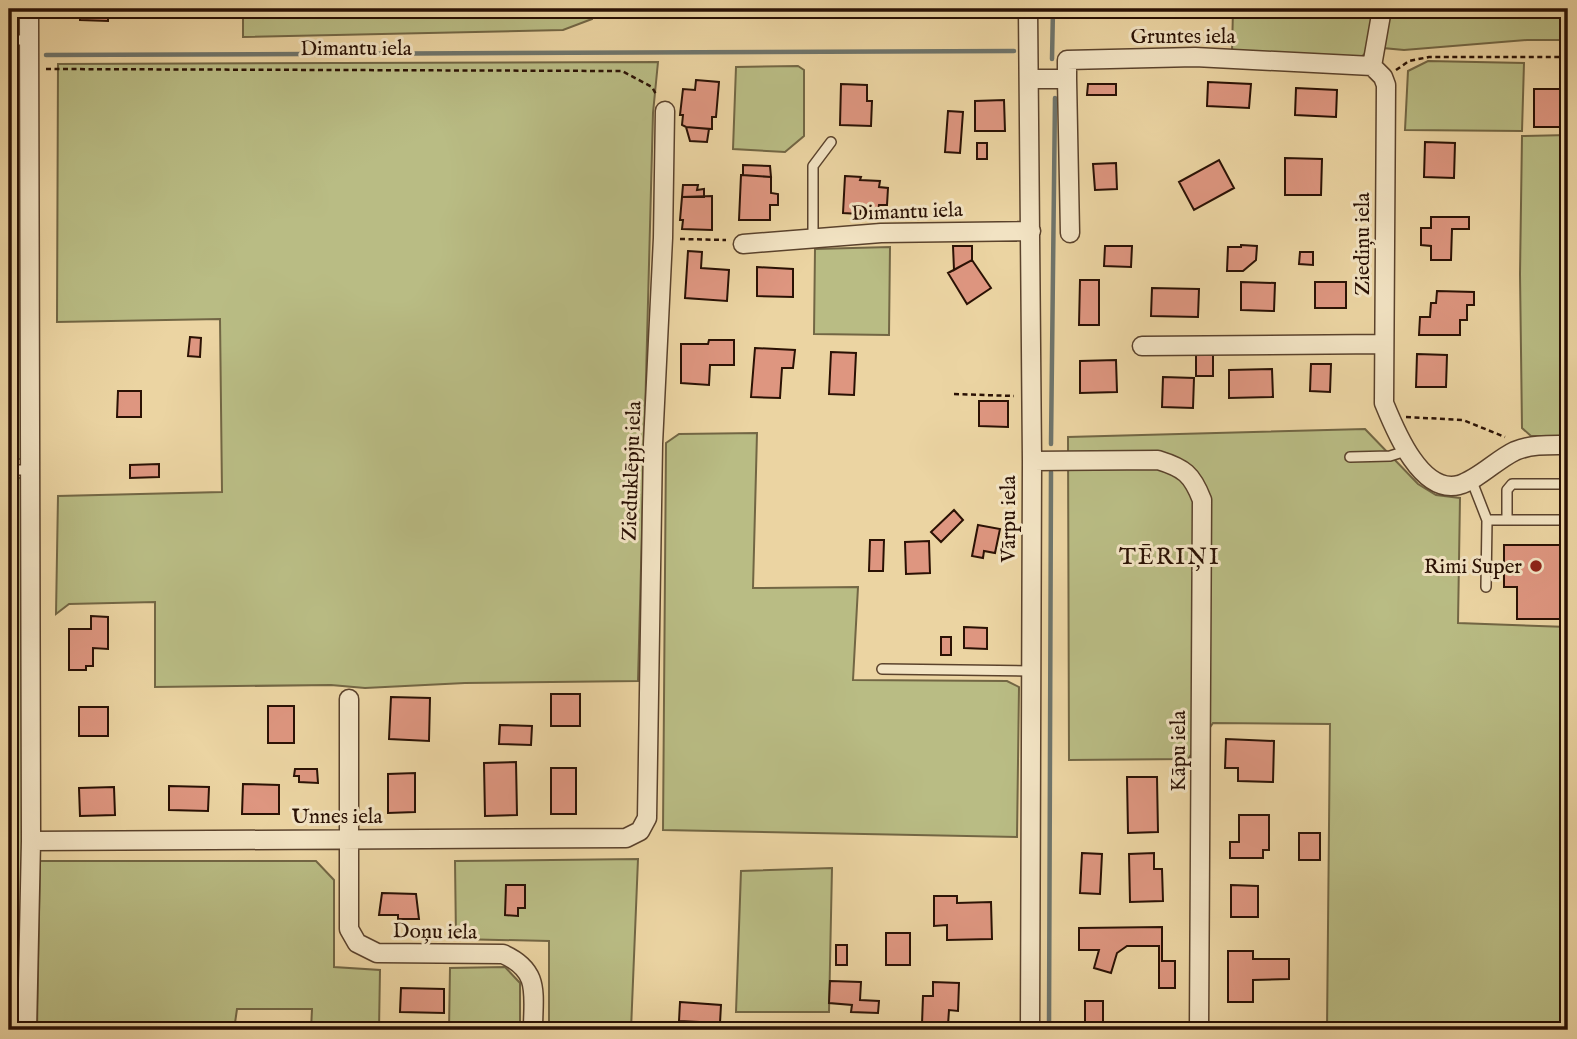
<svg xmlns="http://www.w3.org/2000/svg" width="1577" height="1039" font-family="'IM FELL English',serif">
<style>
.green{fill:#b9bc84;stroke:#726644;stroke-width:2}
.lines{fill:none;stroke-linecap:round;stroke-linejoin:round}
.stream{stroke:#6e746b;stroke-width:4.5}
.building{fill:#de9680;stroke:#2a1104;stroke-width:2}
.lane-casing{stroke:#5a422c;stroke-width:12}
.street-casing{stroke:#5a422c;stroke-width:21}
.path{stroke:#2a1104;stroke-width:2.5;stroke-dasharray:5 3.5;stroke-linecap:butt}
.lane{stroke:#f2e3c3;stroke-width:9}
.street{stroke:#f2e3c3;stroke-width:18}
.poi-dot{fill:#8f2418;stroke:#f2e3c3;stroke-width:2.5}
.labels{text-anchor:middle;stroke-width:6;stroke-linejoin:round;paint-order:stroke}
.street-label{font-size:21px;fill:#2a1104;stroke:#f2e3c3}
.poi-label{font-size:21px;fill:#2a1104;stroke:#f2e3c3;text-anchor:end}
.neighbourhood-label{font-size:23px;letter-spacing:2px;fill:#2a1104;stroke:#f2e3c3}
</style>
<rect width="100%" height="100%" fill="#ebd4a2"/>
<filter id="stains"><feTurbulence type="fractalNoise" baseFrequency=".00286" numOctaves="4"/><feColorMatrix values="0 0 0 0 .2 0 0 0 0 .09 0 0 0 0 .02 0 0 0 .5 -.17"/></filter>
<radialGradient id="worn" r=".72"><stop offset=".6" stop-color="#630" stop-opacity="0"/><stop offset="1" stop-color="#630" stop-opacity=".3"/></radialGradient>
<path class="green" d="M243,9H591L592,19L563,30L243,37Z
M836,9H922V15L836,16Z
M1233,9H1374L1367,52L1361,57L1232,51Z
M1389,9H1568V40H1527L1404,50L1383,48Z
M9,51L14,52L18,64L17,223H9Z
M1428,61L1524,63L1522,131L1405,130L1408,71Z
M658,62L653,113L638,681L465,683L365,688L331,685L155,687V602L69,604L56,614L58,496L222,492L220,319L57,322L58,64Z
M798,66L804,70V136L785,152L733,149L736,67Z
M1568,135V436H1531L1522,428L1520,274L1522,136Z
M18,231L22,459H9V232Z
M890,247L889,335L814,334L815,249Z
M1365,429L1418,484L1436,495L1460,498L1458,623L1568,627V1030H1327L1330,724L1213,723L1188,759L1069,760L1068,437Z
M757,433L753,588L858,587L853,680L1007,681L1019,687L1017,837L663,830L666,443L679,434Z
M9,478H22L23,857L19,1030H9Z
M638,859L631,1030H549V941L456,939L455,861Z
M40,861H316L334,880V967L380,970L379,1030H311L312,1009H237L234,1030H37Z
M832,868L829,1012H736L741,871Z
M505,967L520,983V1030H449L450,968Z"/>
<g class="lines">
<path class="stream" d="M46,55L1014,51
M1052,59L1053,9
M1051,444L1055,98
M1049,1030L1051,472"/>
</g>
<path class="building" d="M80,9H108V21L80,20Z
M1090,9H1137V13H1090Z
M696,80L719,82L716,117H712V129L686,127L682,125L683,115H680L683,89L695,90Z
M1208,82L1251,84L1249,108L1207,106Z
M841,84L867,85V101H872L871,126L840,125Z
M1088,84H1116V95H1087Z
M1296,88L1337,90L1336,117L1295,115Z
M1534,89H1564V95H1568V127H1534Z
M1004,100L1005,131H975V101Z
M948,111L963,112L960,153L945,152Z
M686,127L709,129L707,142L690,141Z
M1425,142L1455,143L1454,178L1424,177Z
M977,143H987V159H977Z
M1285,158L1322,159L1321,195H1285Z
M1219,160L1234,188L1194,210L1179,182Z
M1116,163L1117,189L1095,190L1093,164Z
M743,165L770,166L771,177L743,175Z
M741,175L771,177V193L778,194V205H770V220H739Z
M845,176L861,177L860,180L880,181L879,187L888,188L887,205H879L878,211L861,210L860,214L843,213Z
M683,185H698L697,190L704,189V197H682Z
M712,196V230L682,229L683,220H680L682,197Z
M1431,217H1469V229H1452L1451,260H1431V246L1421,245V228H1431Z
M1241,245L1257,246L1256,260L1243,271H1227L1228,247H1241Z
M953,246H972V260L954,270Z
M1105,246H1132L1131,267L1104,266Z
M688,251L702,252L701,268L729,270L727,301L685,298Z
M1300,252H1313V265L1299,264Z
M972,260L991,288L967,304L948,273Z
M757,267L793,269V297L757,296Z
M1080,280H1099V325H1079Z
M1241,282L1275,283L1274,311L1241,310Z
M1315,282H1346V308H1315Z
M1152,288L1199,289L1198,317L1151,316Z
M1437,291L1474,292V305H1467V320H1460V335H1419L1420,317H1430L1431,303H1436Z
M190,337L201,338L200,357L188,356Z
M709,340H734V365H710L709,385L681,383V344H708Z
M755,348L795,350L793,368H782L780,398L751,397Z
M831,352L856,353L854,395L829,394Z
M1417,354L1447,355L1446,387H1416Z
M1196,355H1213V376H1196Z
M1116,360L1117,392L1080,393V361Z
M1311,364H1331L1330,392L1310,391Z
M1272,369L1273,397L1229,398V370Z
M1163,377L1194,378L1193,408L1162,407Z
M118,391H141V417H117Z
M979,401H1008V427L979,426Z
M159,464V477L130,478V465Z
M954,510L963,520L941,542L931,532Z
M978,525L1000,529L995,553L984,551L983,558L972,556Z
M870,540H884L883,571H869Z
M929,541L930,573L906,574L905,542Z
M1504,545H1568V619H1517V587H1504Z
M91,616L108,617V649L93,648V666H86V670H69V629H91Z
M964,627L987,628V649L964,648Z
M941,637H951V655H941Z
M551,694H580V726H551Z
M391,697L430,698L429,741L389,739Z
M268,706H294V743H268Z
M79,707H108V736H79Z
M500,725L532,726L531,745L499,744Z
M1226,739L1274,741L1273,782L1238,781V768H1225Z
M516,762L517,815L485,816L484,763Z
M551,768H576V814H551Z
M295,769H317L318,783L299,782V776H294Z
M415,773V812L388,813V774Z
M1127,777H1157L1158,832L1128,833Z
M243,784L279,785V814H242Z
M169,786L209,787L208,811L169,810Z
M114,787L115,815L80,816L79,788Z
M1239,815H1269V850H1263V858H1230V842H1239Z
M1299,833H1320V860H1299Z
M1082,853L1102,854L1100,894L1080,893Z
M1154,853V869H1162L1163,901L1130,902L1129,854Z
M506,885H525V908H518V916L505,915Z
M1231,885L1258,886V917H1231Z
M382,893L416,894L419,919H398V915H379Z
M934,896H957V903L991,902L992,939L947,940V925L934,926Z
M1162,927V961H1175V988H1159V946H1127L1117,953L1111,973L1094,968L1099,950H1079V928Z
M886,933H910V965H886Z
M836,945H847V965H836Z
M1228,951H1253V959H1289V979L1253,980V1002H1228Z
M830,981L861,982L860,1000L879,1001L878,1013L851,1012L852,1005L829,1003Z
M933,982L959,983L958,1011L949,1010L948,1025L922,1024L923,996H933Z
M401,988L444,989V1013L400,1012Z
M1085,1001H1103V1023H1144V1030H1085Z
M680,1002L721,1005L720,1023L679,1021Z"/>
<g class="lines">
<g class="lane-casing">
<path id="lane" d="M9,40H29
M813,238V166L831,142
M1350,457L1390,456L1406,451
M9,470H30
M1471,479L1487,520L1486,587
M1487,520H1568
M1507,520V490L1512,484H1568
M882,669L1030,671"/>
</g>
<g class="street-casing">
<path id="street" d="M1028,9L1032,461L1030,1030
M1372,66L1382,9
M1029,79H1067V60L1195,57L1372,66L1383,77L1386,85L1384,403C1395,430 1421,495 1459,485C1479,479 1496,460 1515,451C1532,444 1550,445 1568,445
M1067,79L1070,233
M743,244L881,233L1031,231
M1142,346L1384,344
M1032,461L1158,460C1184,468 1192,474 1202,500L1199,1030
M349,699V929L357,943L377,953L503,954C541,971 533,994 533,1030
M31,841L626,838L640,831L647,818L653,444L663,238L665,111
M27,1030L31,841L29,9"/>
</g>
<path class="path" d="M46,69L622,71L652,87L657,96
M1396,70L1409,61L1429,57H1568
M680,239L726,240
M954,394L1014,396
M1406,417L1463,420L1505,437"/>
<use href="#lane" class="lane"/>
<use href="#street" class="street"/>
</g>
<circle class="poi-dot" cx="1536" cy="566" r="7"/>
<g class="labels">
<g class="street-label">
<text x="1183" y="43">Gruntes iela</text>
<text x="356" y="55">Dimantu iela</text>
<text transform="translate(907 211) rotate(-2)" y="7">Dimantu iela</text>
<text transform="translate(1362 244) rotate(-90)" y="7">Ziediņu iela</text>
<text transform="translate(631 471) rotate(-88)" y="7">Zieduklēpju iela</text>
<text transform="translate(1008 519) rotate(-90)" y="7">Vārpu iela</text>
<text transform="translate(1178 751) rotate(-90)" y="7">Kāpu iela</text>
<text x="337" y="823">Unnes iela</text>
<text transform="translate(435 931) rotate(1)" y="7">Doņu iela</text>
</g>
<g class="poi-label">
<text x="1522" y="573">Rimi Super</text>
</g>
<g class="neighbourhood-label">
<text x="1170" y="564">TĒRIŅI</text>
</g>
</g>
<rect width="1577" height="1039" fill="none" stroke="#ebd4a2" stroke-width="35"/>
<rect x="10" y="10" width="1556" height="1018" fill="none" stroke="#2a1104" stroke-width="3.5"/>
<rect x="18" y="18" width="1542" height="1004" fill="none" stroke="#2a1104" stroke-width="2"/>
<rect width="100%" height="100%" filter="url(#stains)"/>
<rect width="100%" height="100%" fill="url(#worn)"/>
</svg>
